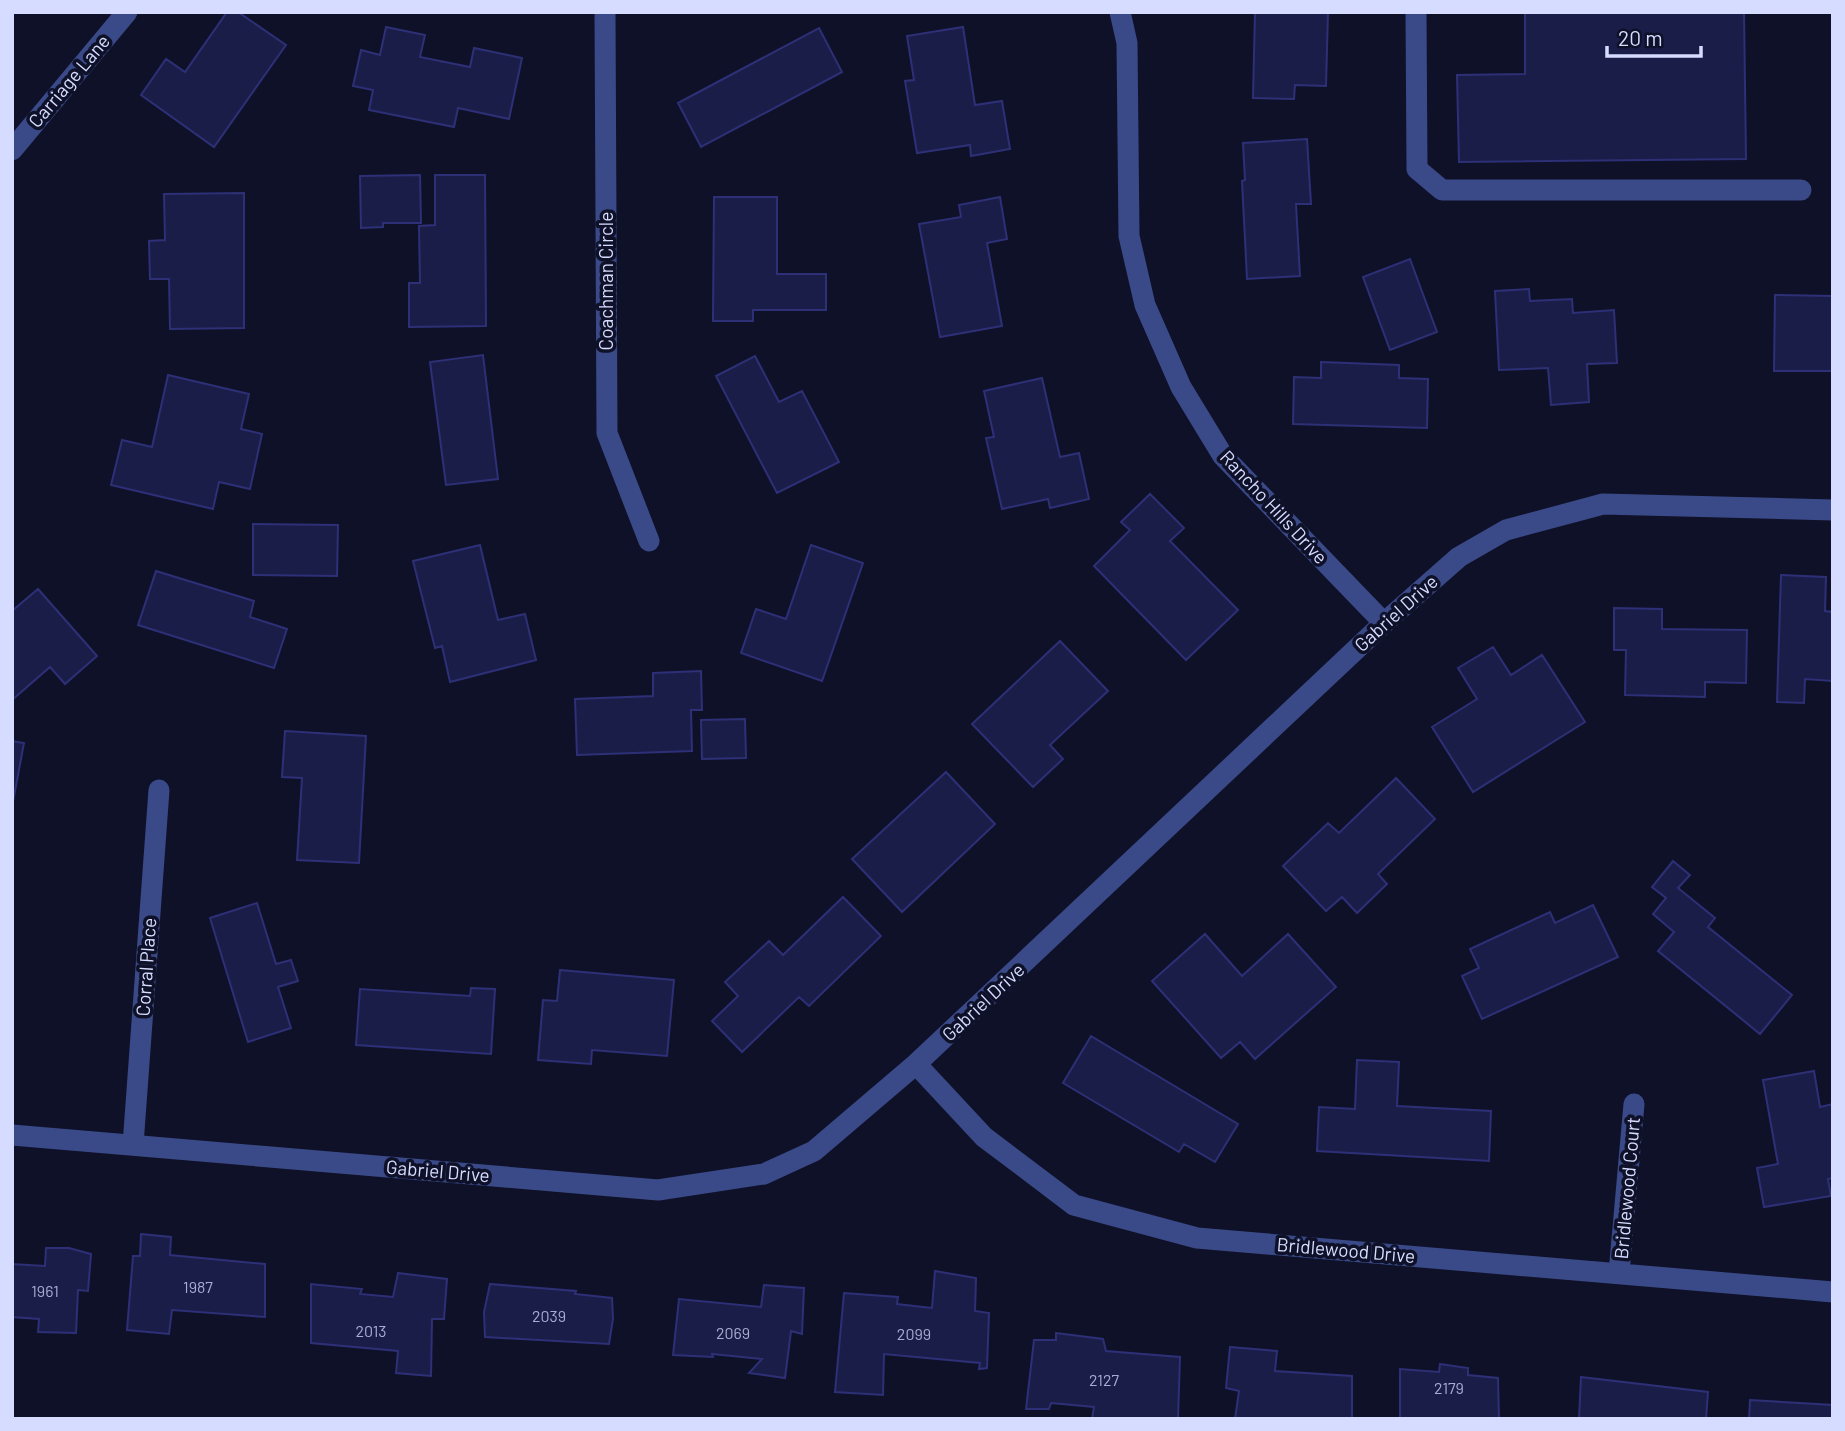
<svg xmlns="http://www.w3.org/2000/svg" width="1845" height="1431" font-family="Barlow,sans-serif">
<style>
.building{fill:#1b1d49;stroke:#2d3076;stroke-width:2}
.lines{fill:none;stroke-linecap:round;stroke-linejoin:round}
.minor{stroke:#3a4a88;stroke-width:21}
.labels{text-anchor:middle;stroke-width:7;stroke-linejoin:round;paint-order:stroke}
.number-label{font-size:16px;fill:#a7acd2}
.street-label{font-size:19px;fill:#d6dcff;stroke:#0f1128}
</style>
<rect width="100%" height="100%" fill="#0f1128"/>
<path class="building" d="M227,12H238L286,45L214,147L141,95L166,59L185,72Z
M1255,12H1328L1326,86L1295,85L1294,99L1253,98Z
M1525,12H1744L1746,159L1459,162L1457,75L1525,74Z
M386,27L425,35L420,57L470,67L474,48L522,58L509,119L458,108L454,127L369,110L373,90L353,86L361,50L380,55Z
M963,27L975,105L1002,101L1010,149L971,156L970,145L917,153L905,81L914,80L907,36Z
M819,28L842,72L701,147L678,103Z
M1307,139L1311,204H1296L1300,276L1247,279L1242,181L1245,180L1243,143Z
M420,175L421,223H383V227L361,228L360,176Z
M435,175H485L486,326L409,327V283H420L419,226L435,225Z
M244,193V328L170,329L169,279H150L149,241L165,240L164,194Z
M714,197H777V274H826V310H753V321H713Z
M1000,197L1007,239L987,243L1002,326L940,337L919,224L961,217L959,205Z
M1410,259L1437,332L1390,350L1363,277Z
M1529,289L1530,301L1572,299L1573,313L1614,310L1617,363L1587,364L1589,402L1551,405L1548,368L1499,370L1495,291Z
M1775,295L1833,296V371H1774Z
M483,355L498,479L446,485L430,362Z
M755,356L779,402L802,391L839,462L777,493L716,376Z
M1321,362L1399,365V378L1428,379L1427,428L1293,424L1294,377L1321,378Z
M168,375L249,394L241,429L262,434L250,489L219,482L213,509L111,485L122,440L152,447Z
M1042,378L1060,457L1079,453L1089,499L1050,508L1048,499L1002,509L986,438L994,437L984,391Z
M1150,494L1184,528L1170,541L1238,610L1186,660L1094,566L1130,530L1121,522Z
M253,524L338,525L337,576L253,575Z
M480,545L498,620L525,614L536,660L450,682L442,646L435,648L413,561Z
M811,545L863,563L822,681L741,653L756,609L786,619Z
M156,571L254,601L250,617L287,629L274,668L138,625Z
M1781,575L1826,577L1825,611L1833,612V681L1805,679L1804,703L1777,702Z
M38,589L97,656L65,684L50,667L12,700V611Z
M1614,608L1662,609V629L1747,630L1746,683L1705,682V697L1625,695L1626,650H1614Z
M1060,641L1108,691L1050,745L1063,759L1033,787L972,724Z
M1493,647L1511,675L1542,655L1585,722L1473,792L1432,727L1477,699L1458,668Z
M701,671L702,710H691L692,751L577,755L575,699L653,696V673Z
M745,719L746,758L702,759L701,720Z
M285,731L366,736L359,863L297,860L302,778L282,777Z
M12,741L24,743L12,807Z
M946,772L995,824L902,912L852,859Z
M1396,778L1435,819L1378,874L1387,884L1357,913L1342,897L1326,911L1283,866L1328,823L1339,833Z
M1673,861L1690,875L1678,888L1715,918L1708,927L1792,995L1760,1034L1658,951L1674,932L1653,914L1666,898L1652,887Z
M843,897L881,936L809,1006L799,997L742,1052L712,1021L738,996L725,982L769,941L783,955Z
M257,903L276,964L291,960L298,981L278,987L291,1028L248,1042L210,918Z
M1593,905L1618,957L1482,1019L1462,976L1479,968L1470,949L1550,912L1555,923Z
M1205,934L1242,976L1288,934L1336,987L1255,1059L1240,1042L1221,1058L1152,981Z
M560,970L674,980L667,1056L592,1050L591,1064L538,1060L543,1000L557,1001Z
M471,988L495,989L491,1054L356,1045L360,989L470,996Z
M1091,1036L1238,1124L1215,1162L1184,1144L1179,1152L1063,1083Z
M1357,1060L1399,1062L1397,1106L1491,1111L1489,1161L1317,1151L1319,1107L1355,1109Z
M1814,1071L1820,1107L1833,1104V1178L1828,1179L1831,1196L1764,1207L1757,1168L1778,1164L1763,1080Z
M141,1234L171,1237L170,1255L265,1264V1317L172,1310L169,1334L127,1330L133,1256H140Z
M46,1248H69L91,1254L88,1291L78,1290L76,1333L38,1332L39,1319L12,1317V1264L45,1266Z
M935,1271L976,1278L975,1311L989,1313L987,1368L979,1369L980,1363L884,1354L883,1395L835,1392L844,1293L898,1297L897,1304L932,1308Z
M398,1273L447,1279L444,1319H432L431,1376L396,1373L398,1351L311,1343V1284L362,1289L360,1294L393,1297Z
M490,1284L576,1291L575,1294L612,1298L613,1319L609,1344L485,1337L484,1312Z
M764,1285L804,1288L802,1334L791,1331L785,1378L749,1373L762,1359L712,1354L713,1357L673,1355L679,1299L761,1307Z
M1056,1333L1103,1339L1106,1351L1180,1357L1178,1419H1092L1094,1407L1051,1403L1049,1409H1026L1034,1340H1056Z
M1230,1347L1277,1351L1275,1371L1352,1376V1419H1235L1239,1391L1226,1388Z
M1440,1364L1468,1368V1375L1498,1378L1499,1419H1400V1369L1439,1372Z
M1581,1377L1708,1392L1706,1419H1579Z
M1750,1400L1833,1405V1419H1749Z"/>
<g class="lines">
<path class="minor" d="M605,12L607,433L649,541
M1120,12L1127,43L1129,236L1145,305L1181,387L1223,456L1384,623
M1416,12L1417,169L1442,190H1801
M12,150L127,12
M916,1064L984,1137L1074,1205L1197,1238L1833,1292
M12,1135L658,1190L764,1174L814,1151L916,1064L1384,623L1459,557L1506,530L1603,504L1833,510
M133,1145L159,790
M1619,1273L1634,1104"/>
</g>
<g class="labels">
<g class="number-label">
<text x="198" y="1293">1987</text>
<text x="45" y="1297">1961</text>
<text x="549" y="1322">2039</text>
<text x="371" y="1337">2013</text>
<text x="733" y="1339">2069</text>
<text x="914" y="1340">2099</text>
<text x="1104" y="1386">2127</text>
<text x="1449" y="1394">2179</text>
</g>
<g class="street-label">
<text transform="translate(69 81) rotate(-50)" y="7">Carriage Lane</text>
<text transform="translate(606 281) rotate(-90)" y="7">Coachman Circle</text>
<text transform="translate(1274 507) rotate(47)" y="7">Rancho Hills Drive</text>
<text transform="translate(1396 613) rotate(-42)" y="7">Gabriel Drive</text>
<text transform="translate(146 967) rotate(-86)" y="7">Corral Place</text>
<text transform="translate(983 1002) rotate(-43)" y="7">Gabriel Drive</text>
<text transform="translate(438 1171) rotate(5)" y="7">Gabriel Drive</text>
<text transform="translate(1627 1188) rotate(-85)" y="7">Bridlewood Court</text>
<text transform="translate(1346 1250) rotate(5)" y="7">Bridlewood Drive</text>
</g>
</g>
<rect width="1845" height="1431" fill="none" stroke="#d6dcff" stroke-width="28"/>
<path d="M1607 46v10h94v-10" fill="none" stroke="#d6dcff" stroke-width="3.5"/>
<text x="1618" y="46" font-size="21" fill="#d6dcff" stroke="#0f1128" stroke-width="5" paint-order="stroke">20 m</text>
</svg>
